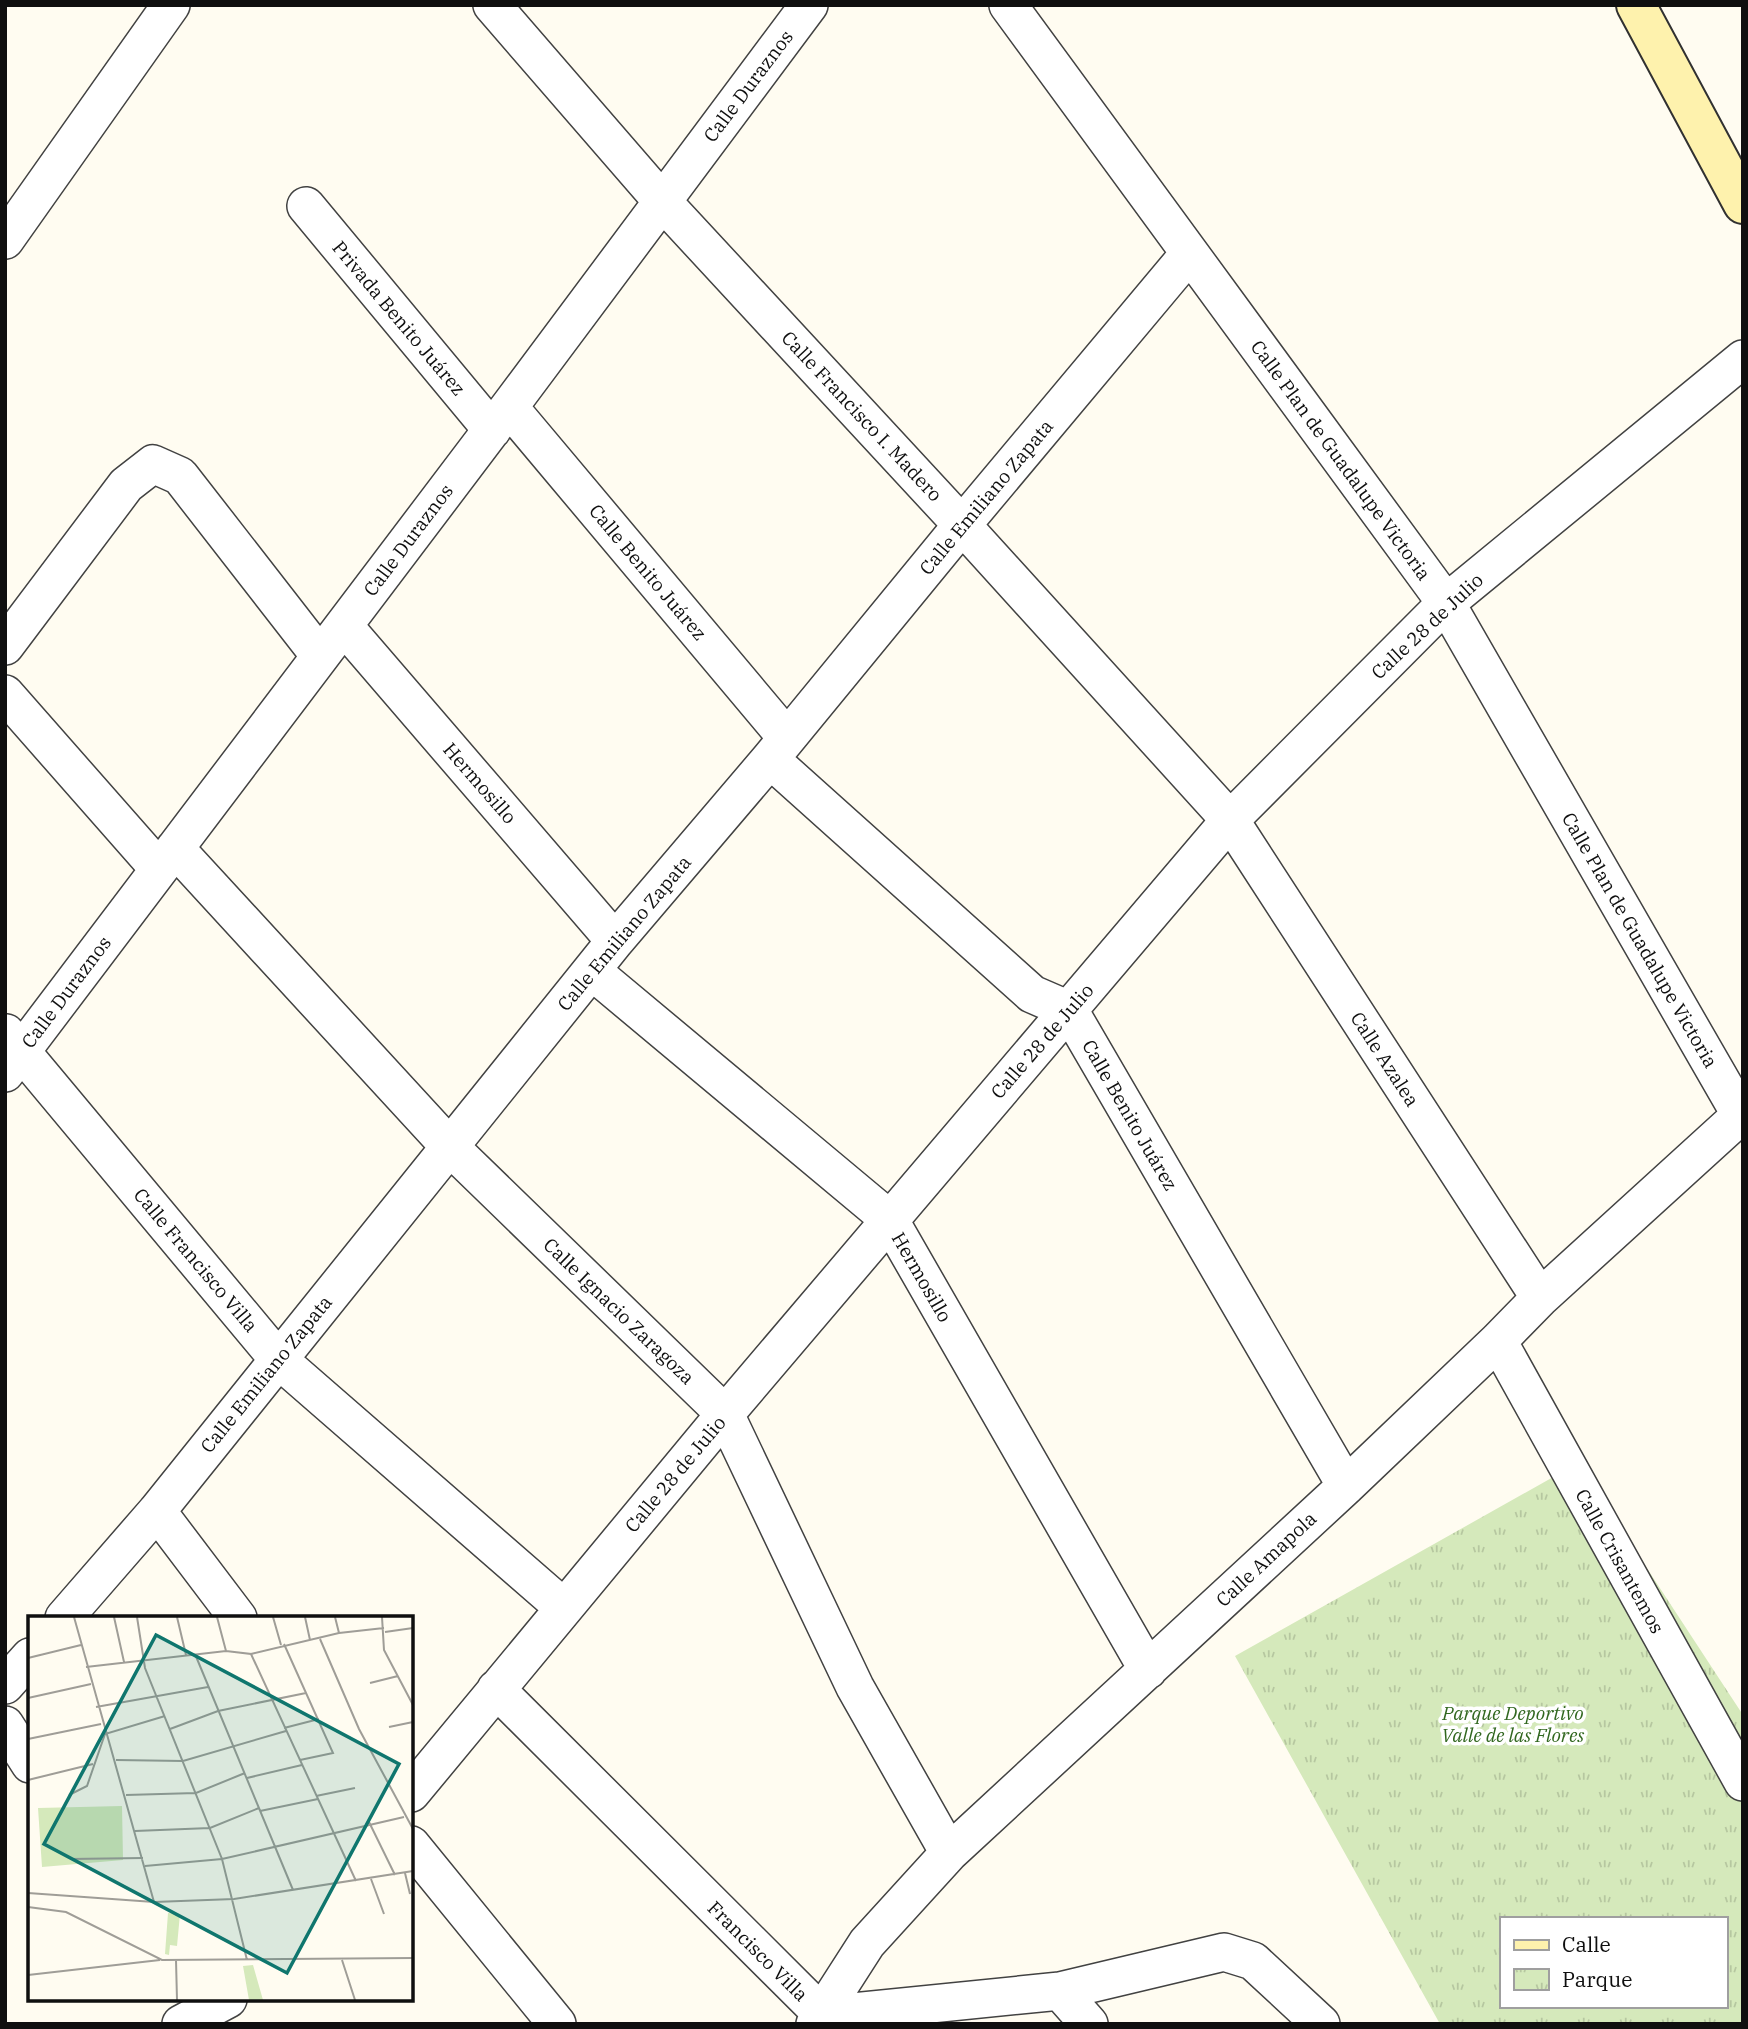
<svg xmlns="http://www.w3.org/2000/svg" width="1748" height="2029" font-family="'IBM Plex Serif',serif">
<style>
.park{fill:url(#park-tufts);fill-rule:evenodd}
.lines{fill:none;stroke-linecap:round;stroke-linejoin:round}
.street-casing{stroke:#424242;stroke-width:40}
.secondary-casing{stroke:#313131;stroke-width:42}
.street{stroke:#fff;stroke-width:37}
.secondary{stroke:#fef2ad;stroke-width:38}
.labels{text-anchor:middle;stroke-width:7;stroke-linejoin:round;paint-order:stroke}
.street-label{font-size:19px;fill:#0f0f0f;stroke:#fff}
.park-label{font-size:19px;font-style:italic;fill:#31671f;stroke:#fff}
.inset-road{fill:none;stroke:#9f9d97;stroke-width:2}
.view{fill:#0f766e;fill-opacity:0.15;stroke:#0f766e;stroke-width:3.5}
.inset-edge{fill:none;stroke:#0f0f0f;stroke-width:3.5}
</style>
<defs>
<pattern id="park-tufts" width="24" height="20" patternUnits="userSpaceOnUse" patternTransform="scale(1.75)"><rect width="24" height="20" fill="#d5e9bb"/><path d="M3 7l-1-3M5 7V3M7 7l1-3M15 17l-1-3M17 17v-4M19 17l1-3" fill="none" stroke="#b6c7a0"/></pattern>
</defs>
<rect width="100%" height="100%" fill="#fffcf1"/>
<path class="park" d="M1578,1463L1743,1715V2024H1440L1235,1656ZM1501,1919H1725V2006H1501Z"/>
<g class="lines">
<g class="street-casing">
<path id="street" d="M492,5L661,200L962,525L1230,820L1540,1298
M1008,5L1446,603L1743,1119
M306,206L492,430
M5,240L171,5
M509,407L787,738
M344,626L615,941
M5,646L126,485L153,464L180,476L320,656
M5,694L159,869
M770,759L1032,994L1069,1010L1346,1486
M175,848L449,1146L725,1414L855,1687L949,1853
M592,971L889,1219L1148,1670
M6,1033L278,1359L564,1608
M5,1073L509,407L809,5
M1498,1341L1743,1782
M157,1511L238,1618
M64,1618L157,1511L615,941L770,759L962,525L1189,254
M5,1685L30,1657
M496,1689L823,2015L1060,1991L1224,1952L1253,1961L1321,2024
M5,1725L30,1764
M411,1793L725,1414L1230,820L1446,603L1743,359
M411,1845L557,2024
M1060,1991L1089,2024
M181,2024L228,1999
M815,2024L867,1943L949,1853L1346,1486L1498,1341L1540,1298L1741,1115"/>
</g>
<g class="secondary-casing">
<path id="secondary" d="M1636,5L1743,204"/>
</g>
<use href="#street" class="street"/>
<use href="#secondary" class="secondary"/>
</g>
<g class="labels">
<g class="street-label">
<text transform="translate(748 86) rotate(-53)" y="7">Calle Duraznos</text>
<text transform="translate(399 318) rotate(50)" y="7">Privada Benito Juárez</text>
<text transform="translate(862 416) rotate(47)" y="7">Calle Francisco I. Madero</text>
<text transform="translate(1341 460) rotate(54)" y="7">Calle Plan de Guadalupe Victoria</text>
<text transform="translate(986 497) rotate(-50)" y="7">Calle Emiliano Zapata</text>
<text transform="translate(408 540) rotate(-53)" y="7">Calle Duraznos</text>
<text transform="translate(648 572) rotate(50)" y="7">Calle Benito Juárez</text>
<text transform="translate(1427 626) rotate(-43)" y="7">Calle 28 de Julio</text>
<text transform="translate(480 783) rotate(49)" y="7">Hermosillo</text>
<text transform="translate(624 933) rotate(-50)" y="7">Calle Emiliano Zapata</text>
<text transform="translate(1640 940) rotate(60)" y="7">Calle Plan de Guadalupe Victoria</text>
<text transform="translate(66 992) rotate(-53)" y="7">Calle Duraznos</text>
<text transform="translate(1042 1041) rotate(-49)" y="7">Calle 28 de Julio</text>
<text transform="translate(1385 1059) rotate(57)" y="7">Calle Azalea</text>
<text transform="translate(1130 1115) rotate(60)" y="7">Calle Benito Juárez</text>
<text transform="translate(196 1260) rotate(50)" y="7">Calle Francisco Villa</text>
<text transform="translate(922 1277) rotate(60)" y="7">Hermosillo</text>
<text transform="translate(619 1311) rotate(44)" y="7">Calle Ignacio Zaragoza</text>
<text transform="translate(266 1374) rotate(-51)" y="7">Calle Emiliano Zapata</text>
<text transform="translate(675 1474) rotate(-50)" y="7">Calle 28 de Julio</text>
<text transform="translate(1266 1559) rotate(-43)" y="7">Calle Amapola</text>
<text transform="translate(1620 1561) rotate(61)" y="7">Calle Crisantemos</text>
<text transform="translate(758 1951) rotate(45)" y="7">Francisco Villa</text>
</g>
<g class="park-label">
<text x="1513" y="1720">Parque Deportivo<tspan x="1513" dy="22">Valle de las Flores</tspan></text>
</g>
</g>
<g transform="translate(28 1616)">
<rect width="385" height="385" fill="#fffcf1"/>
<path d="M94,190L95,244L14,251L10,192ZM140,297L152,298L149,330L142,329L141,339L137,338ZM225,349L235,384H221L215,350Z" fill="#d5e9bb"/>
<path class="inset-road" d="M46,1L126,286M86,1L96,46M109,1L117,52L194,243L219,344M149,1L158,39M189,1L198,35M245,1L253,29M277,1L282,24M354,1L356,34L385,89M357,16L385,12M311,17L356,12M292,23L331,113L385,213M256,28L305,137L272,144M167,38L265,274M223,38L311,17L307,1M0,42L53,29M58,51L198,35L223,38L328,265M342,67L370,60M0,82L63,68M68,91L180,71M361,111L385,106M256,112L291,103M142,113L190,95L278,77M0,123L73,108M88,144L155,145L258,115M219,162L274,149M0,164L65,148M41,179L59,170L77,118L137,100M98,179L168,177L217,157M288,180L327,172M232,195L290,183M341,206L367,259M107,215L182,212L231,192M42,243L115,242M117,250L194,243L376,201M377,257L382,278M343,263L356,298M0,277L126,286L206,283L385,255M0,291L38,296L134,344L385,342M148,344L149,384M314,344L327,384M0,359L132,344"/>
<path class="view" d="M128,19L371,148L259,357L16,228Z"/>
<rect width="385" height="385" class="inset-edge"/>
</g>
<rect width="1748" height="2029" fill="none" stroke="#0f0f0f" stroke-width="14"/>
<rect x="1500" y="1917" width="228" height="91" fill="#ffffff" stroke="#9f9f9f" stroke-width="2"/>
<rect x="1514" y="1940" width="35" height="10" fill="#fef2ad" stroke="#9f9f9f" stroke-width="2"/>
<text x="1562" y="1952" font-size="21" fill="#0f0f0f">Calle</text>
<rect x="1514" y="1969" width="35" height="21" fill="url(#park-tufts)" stroke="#9f9f9f" stroke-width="2"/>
<text x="1562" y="1987" font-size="21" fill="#0f0f0f">Parque</text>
</svg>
